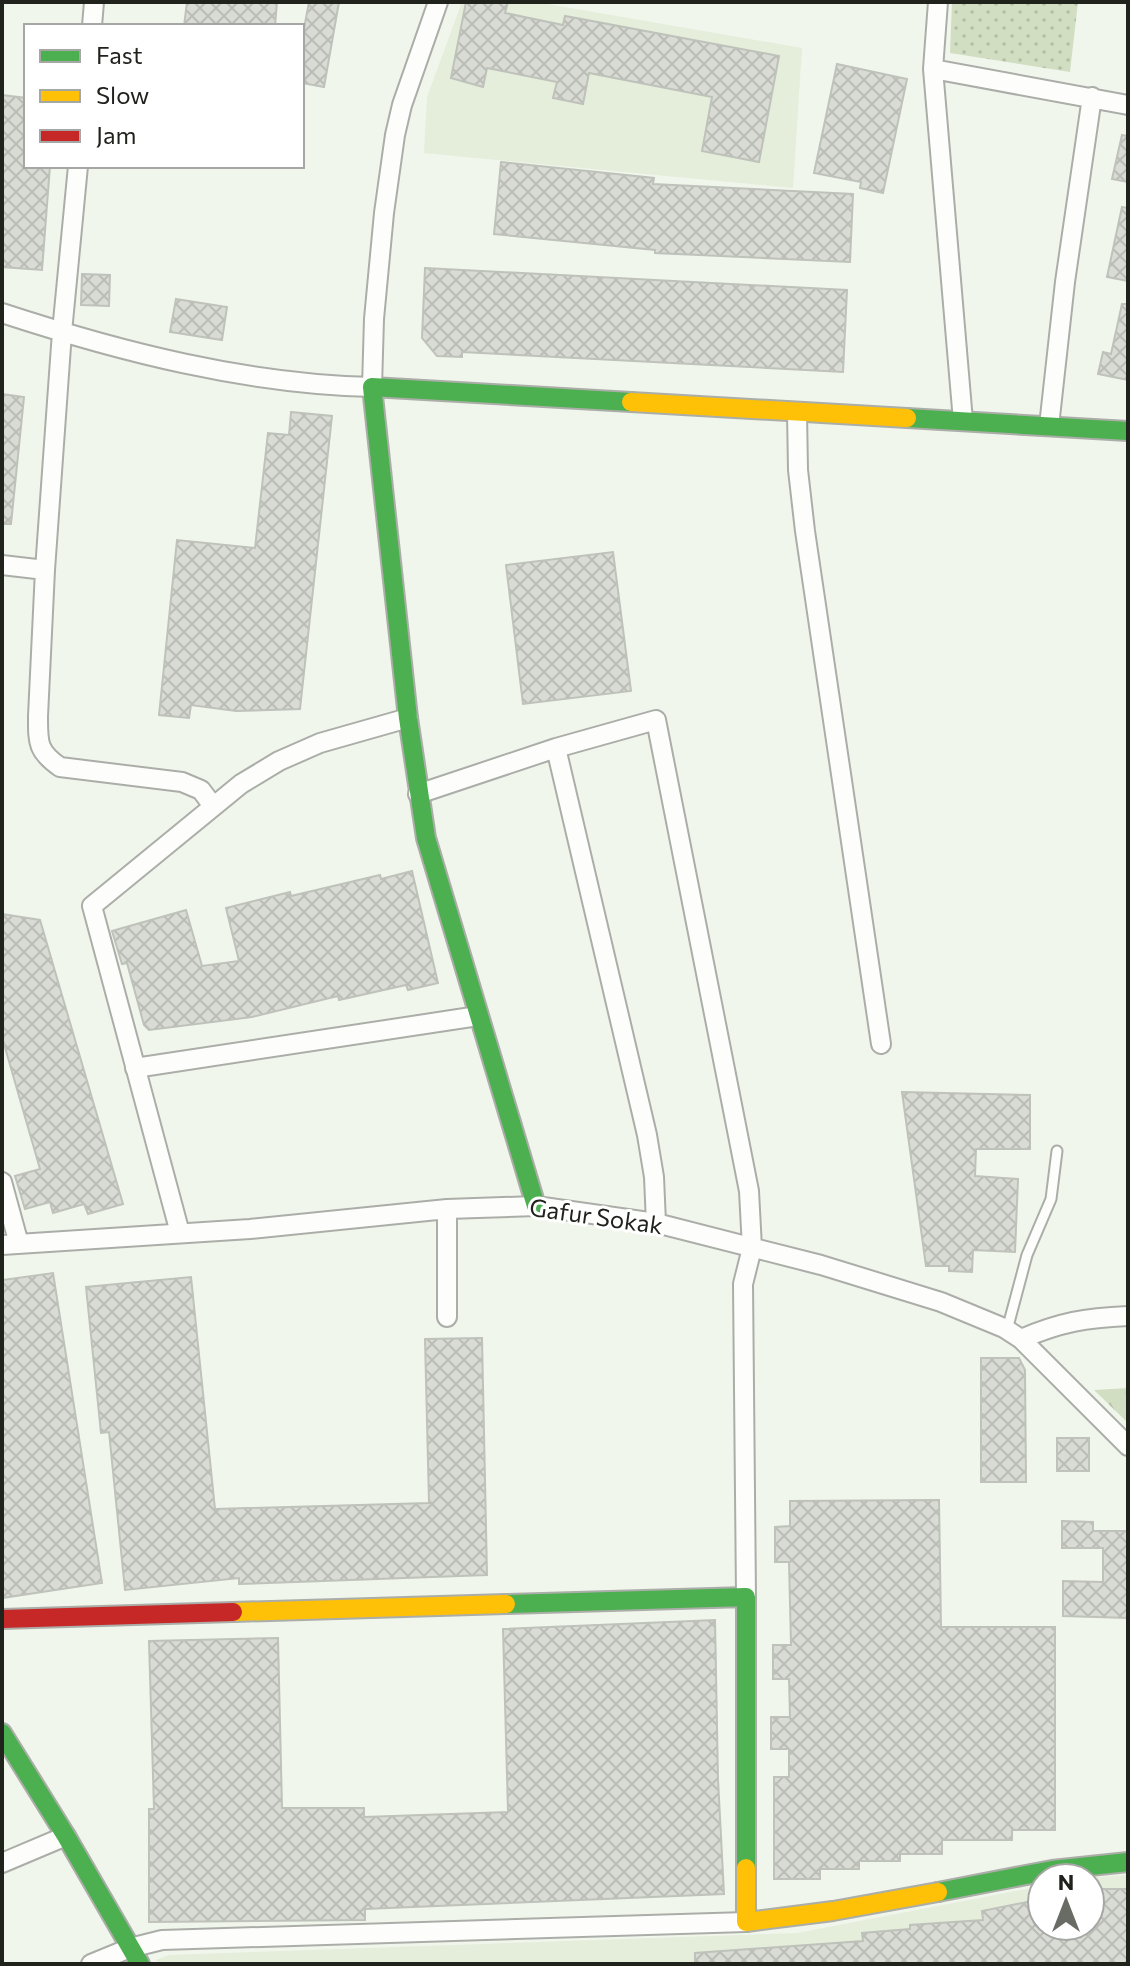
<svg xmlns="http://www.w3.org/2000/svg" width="1130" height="1966" font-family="Commissioner,sans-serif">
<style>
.built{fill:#e5eddb}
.forest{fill:url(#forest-firs)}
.park{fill:url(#park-dots)}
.building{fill:url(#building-cross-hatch);stroke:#bec2ba;stroke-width:2}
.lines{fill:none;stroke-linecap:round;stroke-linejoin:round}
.lane-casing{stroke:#abaea8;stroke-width:13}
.street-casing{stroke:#abaea8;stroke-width:22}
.fast-casing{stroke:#abaea8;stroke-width:22}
.slow-casing{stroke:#abaea8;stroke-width:22}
.jam-casing{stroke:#abaea8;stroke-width:22}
.lane{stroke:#fdfefc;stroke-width:9}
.street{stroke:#fdfefc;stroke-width:18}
.fast{stroke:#4caf50;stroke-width:18}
.slow{stroke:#ffc107;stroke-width:18}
.jam{stroke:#c62828;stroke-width:18}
.labels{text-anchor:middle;stroke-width:6;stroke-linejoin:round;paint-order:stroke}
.street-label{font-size:24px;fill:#20221c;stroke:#fff}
</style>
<defs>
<pattern id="forest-firs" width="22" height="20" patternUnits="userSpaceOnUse" patternTransform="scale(2)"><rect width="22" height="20" fill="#d2dec2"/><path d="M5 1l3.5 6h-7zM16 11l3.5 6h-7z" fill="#b4bea6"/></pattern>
<pattern id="park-dots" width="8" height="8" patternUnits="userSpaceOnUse" patternTransform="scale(2)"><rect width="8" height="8" fill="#d2dec2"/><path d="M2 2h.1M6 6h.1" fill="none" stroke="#b4bea6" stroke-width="1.8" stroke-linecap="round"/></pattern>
<pattern id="building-cross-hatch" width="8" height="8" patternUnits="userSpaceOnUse" patternTransform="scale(2)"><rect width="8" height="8" fill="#d9dcd4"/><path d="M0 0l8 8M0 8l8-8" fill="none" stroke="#babcb5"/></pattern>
</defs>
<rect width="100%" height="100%" fill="#f1f6ec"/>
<path class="built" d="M462,2H536L802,48L793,188L424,153L427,97Z
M1128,1875V1964H158L156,1960L169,1955L797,1933L1042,1886V1926H1090V1878H1082Z"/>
<path class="forest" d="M1128,1388V1423L1094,1390Z"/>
<path class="park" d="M952,2H1078L1070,72L950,53Z"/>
<path class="building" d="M187,2H277L275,26H184Z
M309,2H339L324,87L302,83V39Z
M466,2H508L505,13L563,25L565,16L779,56L759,162L702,151L712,97L589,73L583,104L553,98L557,82L487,68L483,87L451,78Z
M837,64L907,79L883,193L860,188L861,182L814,173Z
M2,95L26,98V166H50L42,270L2,267Z
M1122,135L1128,136V182L1112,179Z
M501,162L654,178L653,184L853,194L850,262L655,253V250L494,234Z
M1122,207L1128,208V281L1107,277Z
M425,268L847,290L843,372L462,352V357L437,356L422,338Z
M82,274L110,275L109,306L81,305Z
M176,299L227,307L222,340L170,332Z
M1122,304H1128V380L1098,374L1103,352L1111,354Z
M2,394L24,397L11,524H2Z
M291,412L332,416L300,709L236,711L191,705L189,718L159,715L177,540L255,548L268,433L289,435Z
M613,552L631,691L523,704L506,565Z
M412,871L438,983L408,990L406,985L339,1000L338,996L252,1017L149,1030L144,1025L127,963L122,964L112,931L186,910L202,966L239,961L226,908L290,892L291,896L380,875L381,879Z
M2,914L40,920L123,1204L88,1214L84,1204L53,1213L50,1202L25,1209L15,1176L40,1169L2,1037Z
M902,1092L1030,1095V1149H976L975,1176L1018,1179L1015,1252L973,1250L972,1272L949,1271V1266H926Z
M53,1273L102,1583L2,1598V1280Z
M191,1277L215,1509L429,1503L425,1339L482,1338L487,1575L239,1584V1578L125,1590L109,1432L101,1433L86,1287Z
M981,1358H1019L1025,1370L1026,1482H981Z
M1057,1438H1089V1471H1057Z
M939,1500L941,1627H1055V1830H1012V1840H942V1854H900V1861H859V1869H820V1879H774V1777H789V1749H771V1717H790L789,1679H773V1645H791L789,1562H775V1527L790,1526V1501Z
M1062,1521L1093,1522V1531H1128V1618L1063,1616V1581L1103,1582V1548H1062Z
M715,1620L718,1779L724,1894L365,1909V1920L149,1922V1809H154L149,1641L278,1638L282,1808H364V1817L508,1812L503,1629Z
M1098,1889H1128V1964H695V1953L863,1941L862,1933L910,1929V1925L983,1920L982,1911L1042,1899V1926H1090V1890Z"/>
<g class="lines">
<g class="lane-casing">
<path id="lane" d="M1007,1330L1027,1255L1051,1199L1057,1151"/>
</g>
<g class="street-casing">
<path id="street" d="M938,2L933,69L963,421
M92,26L94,2
M933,69L1128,105
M2,313C121,352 246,384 372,387L374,319L384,213L395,135L402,105L438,2
M797,413L798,470L805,531L881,1044
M1049,426L1065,282L1092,97
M2,565L45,570L62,332L78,166
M45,570L38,716C38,742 37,751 60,767L182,782L201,790L213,806
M556,748L647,1135L654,1177L656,1223
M418,794L556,748L656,720L749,1191L752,1248L743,1284L746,1597
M135,1068L478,1016
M2,1182L19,1244
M180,1233L92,906L241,784L279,761L320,743L408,718
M2,1245L250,1229L447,1209L536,1206L656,1223L821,1265L941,1302L1004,1328L1021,1339L1128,1446
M447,1317V1209
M1021,1339C1061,1322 1085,1318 1128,1316
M2,1863L66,1836
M91,1964L130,1948L162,1940L746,1922"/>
</g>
<g class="fast-casing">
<path id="fast" d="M907,418L1128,431
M536,1206L426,838L408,718L372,387L631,402
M506,1604L746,1597V1868
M2,1733L66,1836L140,1964
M938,1892L1052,1870L1128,1862"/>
</g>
<g class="slow-casing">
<path id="slow" d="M631,402L907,418
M233,1612L506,1604
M746,1868V1922L833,1911L938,1892"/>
</g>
<g class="jam-casing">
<path id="jam" d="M2,1619L233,1612"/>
</g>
<use href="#lane" class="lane"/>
<use href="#street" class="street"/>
<use href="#fast" class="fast"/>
<use href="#slow" class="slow"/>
<use href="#jam" class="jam"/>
</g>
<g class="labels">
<g class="street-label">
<text transform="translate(596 1217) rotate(8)" y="8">Gafur Sokak</text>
</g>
</g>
<rect width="1130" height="1966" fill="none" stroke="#20221c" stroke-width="8"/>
<rect x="24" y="24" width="280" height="144" fill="#ffffff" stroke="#a6a7a4" stroke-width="2"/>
<rect x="40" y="50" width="40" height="12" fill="#4caf50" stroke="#a6a7a4" stroke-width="2"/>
<text x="96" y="64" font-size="24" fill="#20221c">Fast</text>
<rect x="40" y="90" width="40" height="12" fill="#ffc107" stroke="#a6a7a4" stroke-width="2"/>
<text x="96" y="104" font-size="24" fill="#20221c">Slow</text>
<rect x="40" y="130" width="40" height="12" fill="#c62828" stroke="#a6a7a4" stroke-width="2"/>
<text x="96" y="144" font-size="24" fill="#20221c">Jam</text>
<g transform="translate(1066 1902)"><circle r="38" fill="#ffffff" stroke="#a6a7a4" stroke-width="2"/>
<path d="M0-6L14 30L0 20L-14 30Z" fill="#696c65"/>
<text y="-12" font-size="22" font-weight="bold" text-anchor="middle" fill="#20221c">N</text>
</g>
</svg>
